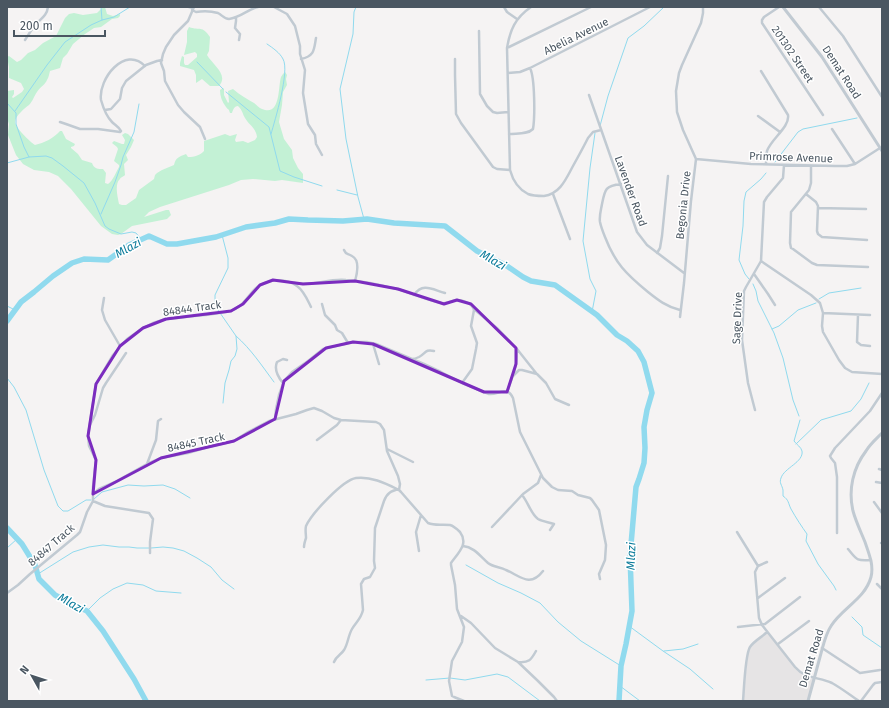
<svg xmlns="http://www.w3.org/2000/svg" width="889" height="708" font-family="'Fira Sans',sans-serif">
<style>
.education{fill:#e6e4e5}
.green{fill:#c3f1d5}
.lines{fill:none;stroke-linecap:round;stroke-linejoin:round}
.stream{stroke:#90daee;stroke-width:1}
.river{stroke:#90daee;stroke-width:5.5}
.minor{stroke:#c1cad2;stroke-width:2.5}
.tertiary{stroke:#c1cad2;stroke-width:3}
.marked{fill:none;stroke:#7b2cbf;stroke-width:3;stroke-linejoin:round}
.labels{text-anchor:middle;stroke-width:3;stroke-linejoin:round;paint-order:stroke}
.street-label{font-size:11px;fill:#4a5661;stroke:#fff}
.water-label{font-size:12px;font-style:italic;fill:#0c7c9b;stroke:#fff}
</style>
<rect width="100%" height="100%" fill="#f5f3f3"/>
<path class="education" d="M767,632L798,670L814,678L808,701H743L748,654L751,647Z"/>
<path class="green" d="M102,7H105L107,14L113,16L120,14V16L118,18L112,19L101,27L94,28L85,34L73,44L67,54L63,58L60,68L50,71C49,74 49,77 47,80C45,85 40,87 37,92C34,96 33,101 29,105C25,108 15,116 15,122C15,127 30,142 35,145C44,143 54,138 60,131H62L66,139L75,144L74,146L71,147V148L78,154L82,160L92,163C94,169 98,169 103,169L106,173L105,183L108,184C113,181 116,172 119,167V165L114,161L118,149L117,147L112,143L114,141L122,144H124L125,140L122,135L125,133L128,134L134,140L131,147L126,155L128,160L124,164L125,175C124,176 120,178 120,179C114,184 118,198 119,204L122,205H126L136,198L139,190L154,179L155,175L157,173L162,170L174,165C176,157 179,157 186,154L188,157C195,157 200,155 204,151V141L225,134L230,136L237,134L235,140L236,142L243,141L248,143L255,140L257,137C256,128 249,125 245,118C242,113 243,111 238,106C234,106 233,110 232,113H230C228,107 230,112 226,107C222,102 220,96 220,90L223,88L224,89V95L228,103L229,102L228,91L233,89C240,95 247,99 254,103C257,105 259,108 262,109C281,117 278,86 281,77C282,75 283,74 285,72L287,75L286,79L287,85L283,92L282,105L279,122L284,139L292,150L293,158L298,168L303,174V183L282,180L275,181L253,179L241,180L229,185L160,207L149,212L144,217L166,210H169L171,215L167,219L132,226L121,234L118,235L112,234L101,226L71,189L58,176L49,172L34,170L23,164L16,155L8,135L9,124L7,118V91L14,90V94L12,97L13,98L22,92L24,89L21,83L9,78V67L7,57L9,56L17,62L21,60L28,53L35,50L43,43L56,36L65,18L69,14L74,13L83,15L97,13L101,9Z
M189,27C200,31 202,25 210,37L209,51L207,55C213,65 229,75 219,86H210L202,79L196,83V75L194,70L180,66V63L182,56L184,57V63L185,65H188L197,57V54L195,52L184,55L187,42V31Z"/>
<g class="lines">
<path class="stream" d="M101,7L102,20
M356,7L354,12L353,34L340,89L346,139L358,197L364,219
M267,44C273,48 280,53 283,59C290,71 275,120 271,134
M197,62L223,89
M226,92L269,127L280,171L294,177L322,186
M7,103L16,113V124L24,147L29,157L46,156L52,158L63,166L84,183L95,203L105,226L109,229L121,234L132,232L136,233L141,239
M15,111L47,65L65,42L91,25L102,20L114,17L130,7
M600,126L608,96L628,38L644,26L664,7
M775,162L798,132L803,129L857,118
M7,163L29,157
M337,190L357,195
M101,214L115,182L121,165L123,157L134,132L139,104
M222,235L228,258V268L215,295V301L218,310L236,336L237,349L235,356L231,361L229,370L225,383L223,403
M749,279L745,274L739,260L743,226L744,201L746,192L761,179L766,173
M753,284L756,291L758,301L774,333L783,358L793,400L799,416
M819,299L829,293L861,288
M7,306L15,310
M592,312L596,291L590,279L583,241L590,168L595,133
M772,329L779,326L798,310L816,303
M236,336C251,349 262,366 274,382
M7,378L14,387L26,410L44,470L58,506L63,511H68L86,500H91
M800,420L794,441C797,445 801,447 802,451C804,462 784,468 781,478C779,483 782,485 783,490C783,492 783,494 783,496C789,500 788,503 791,509C796,518 802,527 807,534L806,541L818,564L834,586L836,590
M796,444L821,420L851,411L861,399L869,383
M94,499L102,492L128,485L144,486L163,485L175,489L190,498
M7,548L17,539
M151,548L163,547L173,548L184,551L197,558L211,567L222,580L234,589
M466,565L498,583L521,593L540,603L558,622L581,641L621,666
M38,574L73,552L89,547L103,545L119,547H129L137,548H149
M87,611L100,598L113,589L127,583L143,585L156,591L181,593
M852,617L862,627L863,635L882,648
M629,626L663,651L690,669L713,689
M664,651L683,649L698,644
M426,680L450,678L465,680L497,674L508,677L540,701
M620,686L640,701"/>
<path class="river" d="M7,321L21,302L34,292L53,276L72,263L84,259L108,260L129,245L149,236L167,244H177L216,237L246,227L275,223L289,219L308,220L343,221L367,219L394,223L445,226L477,251L507,266L523,277L531,281L555,285L597,315L617,335L627,341L638,351L644,362L652,393L647,410L644,427L645,448L644,463L639,479L636,487L630,556L632,611L626,644L621,666L619,701
M7,528L22,544L35,565L39,579L55,595L64,600L87,611L103,631L134,679L146,701"/>
<path class="minor" d="M189,7L193,8
M194,7L188,21L174,35L166,47L163,54L161,63L164,71L165,81L178,105L184,112L200,127L205,139
M274,7L287,14L295,26L300,46V54L305,70L303,93L308,124L315,135L316,144L322,155
M504,7L507,12L517,19
M531,7C515,18 510,30 507,48L510,170C513,181 518,189 528,194C533,196 538,196 544,196C560,194 566,179 573,166C578,157 583,148 588,138L593,132L601,130
M779,7L764,17L762,20V23L823,115
M819,7L843,36L882,97
M192,10L196,12C202,11 211,11 218,13C222,15 224,19 229,19C240,18 248,9 258,7
M236,17V21L235,28L240,34L239,40
M479,31L480,94L487,106L493,112L497,113L508,112
M25,40C29,34 32,28 37,23C42,18 47,15 48,7
M507,48L591,7
M301,59C315,56 314,49 316,38
M455,59V75L456,114L461,123L493,167L497,169L510,170
M761,71L788,115C790,127 771,139 767,151C766,155 766,160 766,164
M508,73L520,72L530,68L650,7
M589,95L637,232L647,245L684,273
M105,110L111,109L120,99L122,88L126,81L146,65L157,61L162,60
M758,116L780,132
M60,122L66,124L80,129H98L120,132L121,131C119,127 115,125 112,122C107,117 103,107 101,100C98,79 125,45 145,66
M832,129L855,164
M509,134C517,133 527,135 533,129C535,117 535,78 530,68
M696,159L751,164L835,166H847L855,164L880,148
M811,166V183L809,190L791,212L790,243L791,248L793,249L812,263L817,265L868,267
M621,184C605,186 605,189 602,204C601,210 599,216 600,222C601,227 603,232 605,237C615,263 626,274 648,292C658,300 667,307 680,310
M553,194L570,239
M806,194L816,202L818,206L817,231L818,234L822,237L867,240
M818,208L866,209
M344,250C346,255 347,253 352,256C360,260 357,274 355,281
M657,253L660,248L662,236L668,176
M761,261L811,295L820,303L823,313L822,326L823,332L839,360L845,368L852,372L882,374
M754,274L768,294L775,305
M294,283C312,287 328,278 346,280C363,281 381,285 397,289C412,293 426,300 441,303C447,304 451,301 456,300C463,300 472,303 474,310L471,326L477,343L476,349L472,369L462,383
M414,295C423,282 433,290 445,293
M104,298L102,310L105,320L120,346
M322,304L325,315L335,325L337,330L342,333L348,343
M475,310L498,329L516,348C519,363 512,378 507,392
M823,313L870,315
M858,315L857,342L861,345L870,346
M680,317L684,283L691,201L696,159L683,130L677,112L676,91L679,73L682,65L701,23L703,13V7
M373,344L379,364
M517,349L536,373
M412,359C413,359 417,358 419,357C426,353 425,349 434,351
M513,376L519,370H522L537,374L546,383L555,399L569,405
M283,383C278,377 274,369 277,362L283,359L287,360
M755,410L748,383L742,340L744,291L746,287L761,261L764,202L767,197L783,178L784,165
M275,419L276,409L279,395L284,381L292,372L308,361L323,349L353,342H367L376,344L424,364L441,372L462,383L489,394C499,395 507,385 513,398L520,432L543,478L552,487L558,490L572,491L578,495L590,498L592,500L599,510L606,545L605,560L599,574L600,579
M90,425L95,415L103,388L106,383L126,353
M317,440L337,425L341,420
M387,449L413,462
M147,464L156,440L158,421L161,419
M879,469L882,470
M876,482L882,483
M93,493V487L96,460L89,446L88,436L96,384L113,355L127,339L143,328L153,323L166,319C179,318 192,316 205,315C213,314 222,313 230,311C242,308 247,297 255,289C265,279 285,277 297,286C304,291 307,299 311,307
M522,495C528,502 531,514 538,519C543,522 549,522 554,524L550,530
M93,501L105,506L149,513L153,519L150,542V553
M874,502L882,513
M492,527L523,494L538,483L541,475
M737,532L758,566
M837,533V477L835,463L831,458L830,456L835,448L870,411L882,393
M881,543H882
M463,546C474,547 480,556 488,563C493,567 500,567 506,570C520,576 530,588 543,571
M304,547C304,544 305,541 306,538C306,534 305,530 306,526C312,513 343,480 356,478C370,476 385,483 397,489
M848,549C857,560 856,561 871,560
M419,551L416,532L421,515
M767,562L758,566L755,572L759,618L762,625L795,667C805,679 819,677 832,683C841,688 850,695 859,701
M877,584L882,589
M7,593L18,585L30,574L77,535L80,532L87,512L93,501V494L99,489L115,482L147,464L161,458L188,453L208,447L234,441L248,432L269,421L296,414L307,410L314,408L322,411L334,418L341,420L376,422L380,424L384,430L387,451L398,476L400,484L399,490L401,492L428,523C435,526 442,524 450,525C454,526 457,529 460,532C469,544 458,553 451,563V565L455,585L457,609L464,627L462,642L452,661L449,681L452,696L454,697L464,701
M758,598L785,578
M461,616L471,623L495,648L518,662L538,681L554,697L557,701
M738,627L765,624L800,597
M778,644L809,621
M822,648L860,673L880,670
M334,662C336,656 341,655 344,650C348,644 348,636 352,629C356,622 361,619 363,610L361,584L364,579L370,577L375,568L374,561L375,528L384,501C387,493 391,491 399,489
M518,662C529,663 531,660 536,651
M743,701C744,690 745,655 750,647C754,641 762,637 767,632
M861,701L873,685L875,683L882,682"/>
<path class="tertiary" d="M783,7L822,57L882,151
M808,701C812,686 816,672 820,657C823,647 825,635 831,626C842,608 865,599 871,577C874,565 869,554 865,542C861,532 856,522 853,511C848,490 853,468 866,451C870,444 876,439 882,433"/>
</g>
<path class="marked" d="M273,280L303,284L355,281L398,289L444,304L457,300L471,304L516,348V364L507,392H484L373,344L353,342L326,348L284,381L275,419L234,441L161,458L93,494L96,460L88,436L96,384L120,346L143,328L166,319L231,311L243,304L260,285Z"/>
<g class="labels">
<g class="street-label">
<text transform="translate(576 36) rotate(-26)" y="4">Abelia Avenue</text>
<text transform="translate(793 54) rotate(56)" y="4">201302 Street</text>
<text transform="translate(842 72) rotate(57)" y="4">Demat Road</text>
<text transform="translate(791 157) rotate(2)" y="4">Primrose Avenue</text>
<text transform="translate(631 191) rotate(70)" y="4">Lavender Road</text>
<text transform="translate(683 205) rotate(-84)" y="4">Begonia Drive</text>
<text transform="translate(192 308) rotate(-8)" y="4">84844 Track</text>
<text transform="translate(737 318) rotate(-88)" y="4">Sage Drive</text>
<text transform="translate(196 442) rotate(-12)" y="4">84845 Track</text>
<text transform="translate(51 545) rotate(-41)" y="4">84847 Track</text>
<text transform="translate(811 658) rotate(-73)" y="4">Demat Road</text>
</g>
<g class="water-label">
<text transform="translate(128 248) rotate(-29)" y="4">Mlazi</text>
<text transform="translate(493 260) rotate(30)" y="4">Mlazi</text>
<text transform="translate(631 556) rotate(-88)" y="4">Mlazi</text>
<text transform="translate(71 603) rotate(30)" y="4">Mlazi</text>
</g>
</g>
<rect width="889" height="708" fill="none" stroke="#4a5661" stroke-width="16"/>
<g transform="translate(32 676) rotate(309)" stroke="#ffffff" stroke-width="3" paint-order="stroke">
<path d="M0-3L7 15L0 10L-7 15Z" fill="#4a5661"/>
<text y="-6" font-size="11" font-weight="bold" text-anchor="middle" fill="#4a5661">N</text>
</g>
<path d="M14 30v6h91v-6" fill="none" stroke="#4a5661" stroke-width="2"/>
<text x="20" y="30" font-size="12" fill="#4a5661" stroke="#ffffff" stroke-width="3" paint-order="stroke">200 m</text>
</svg>
